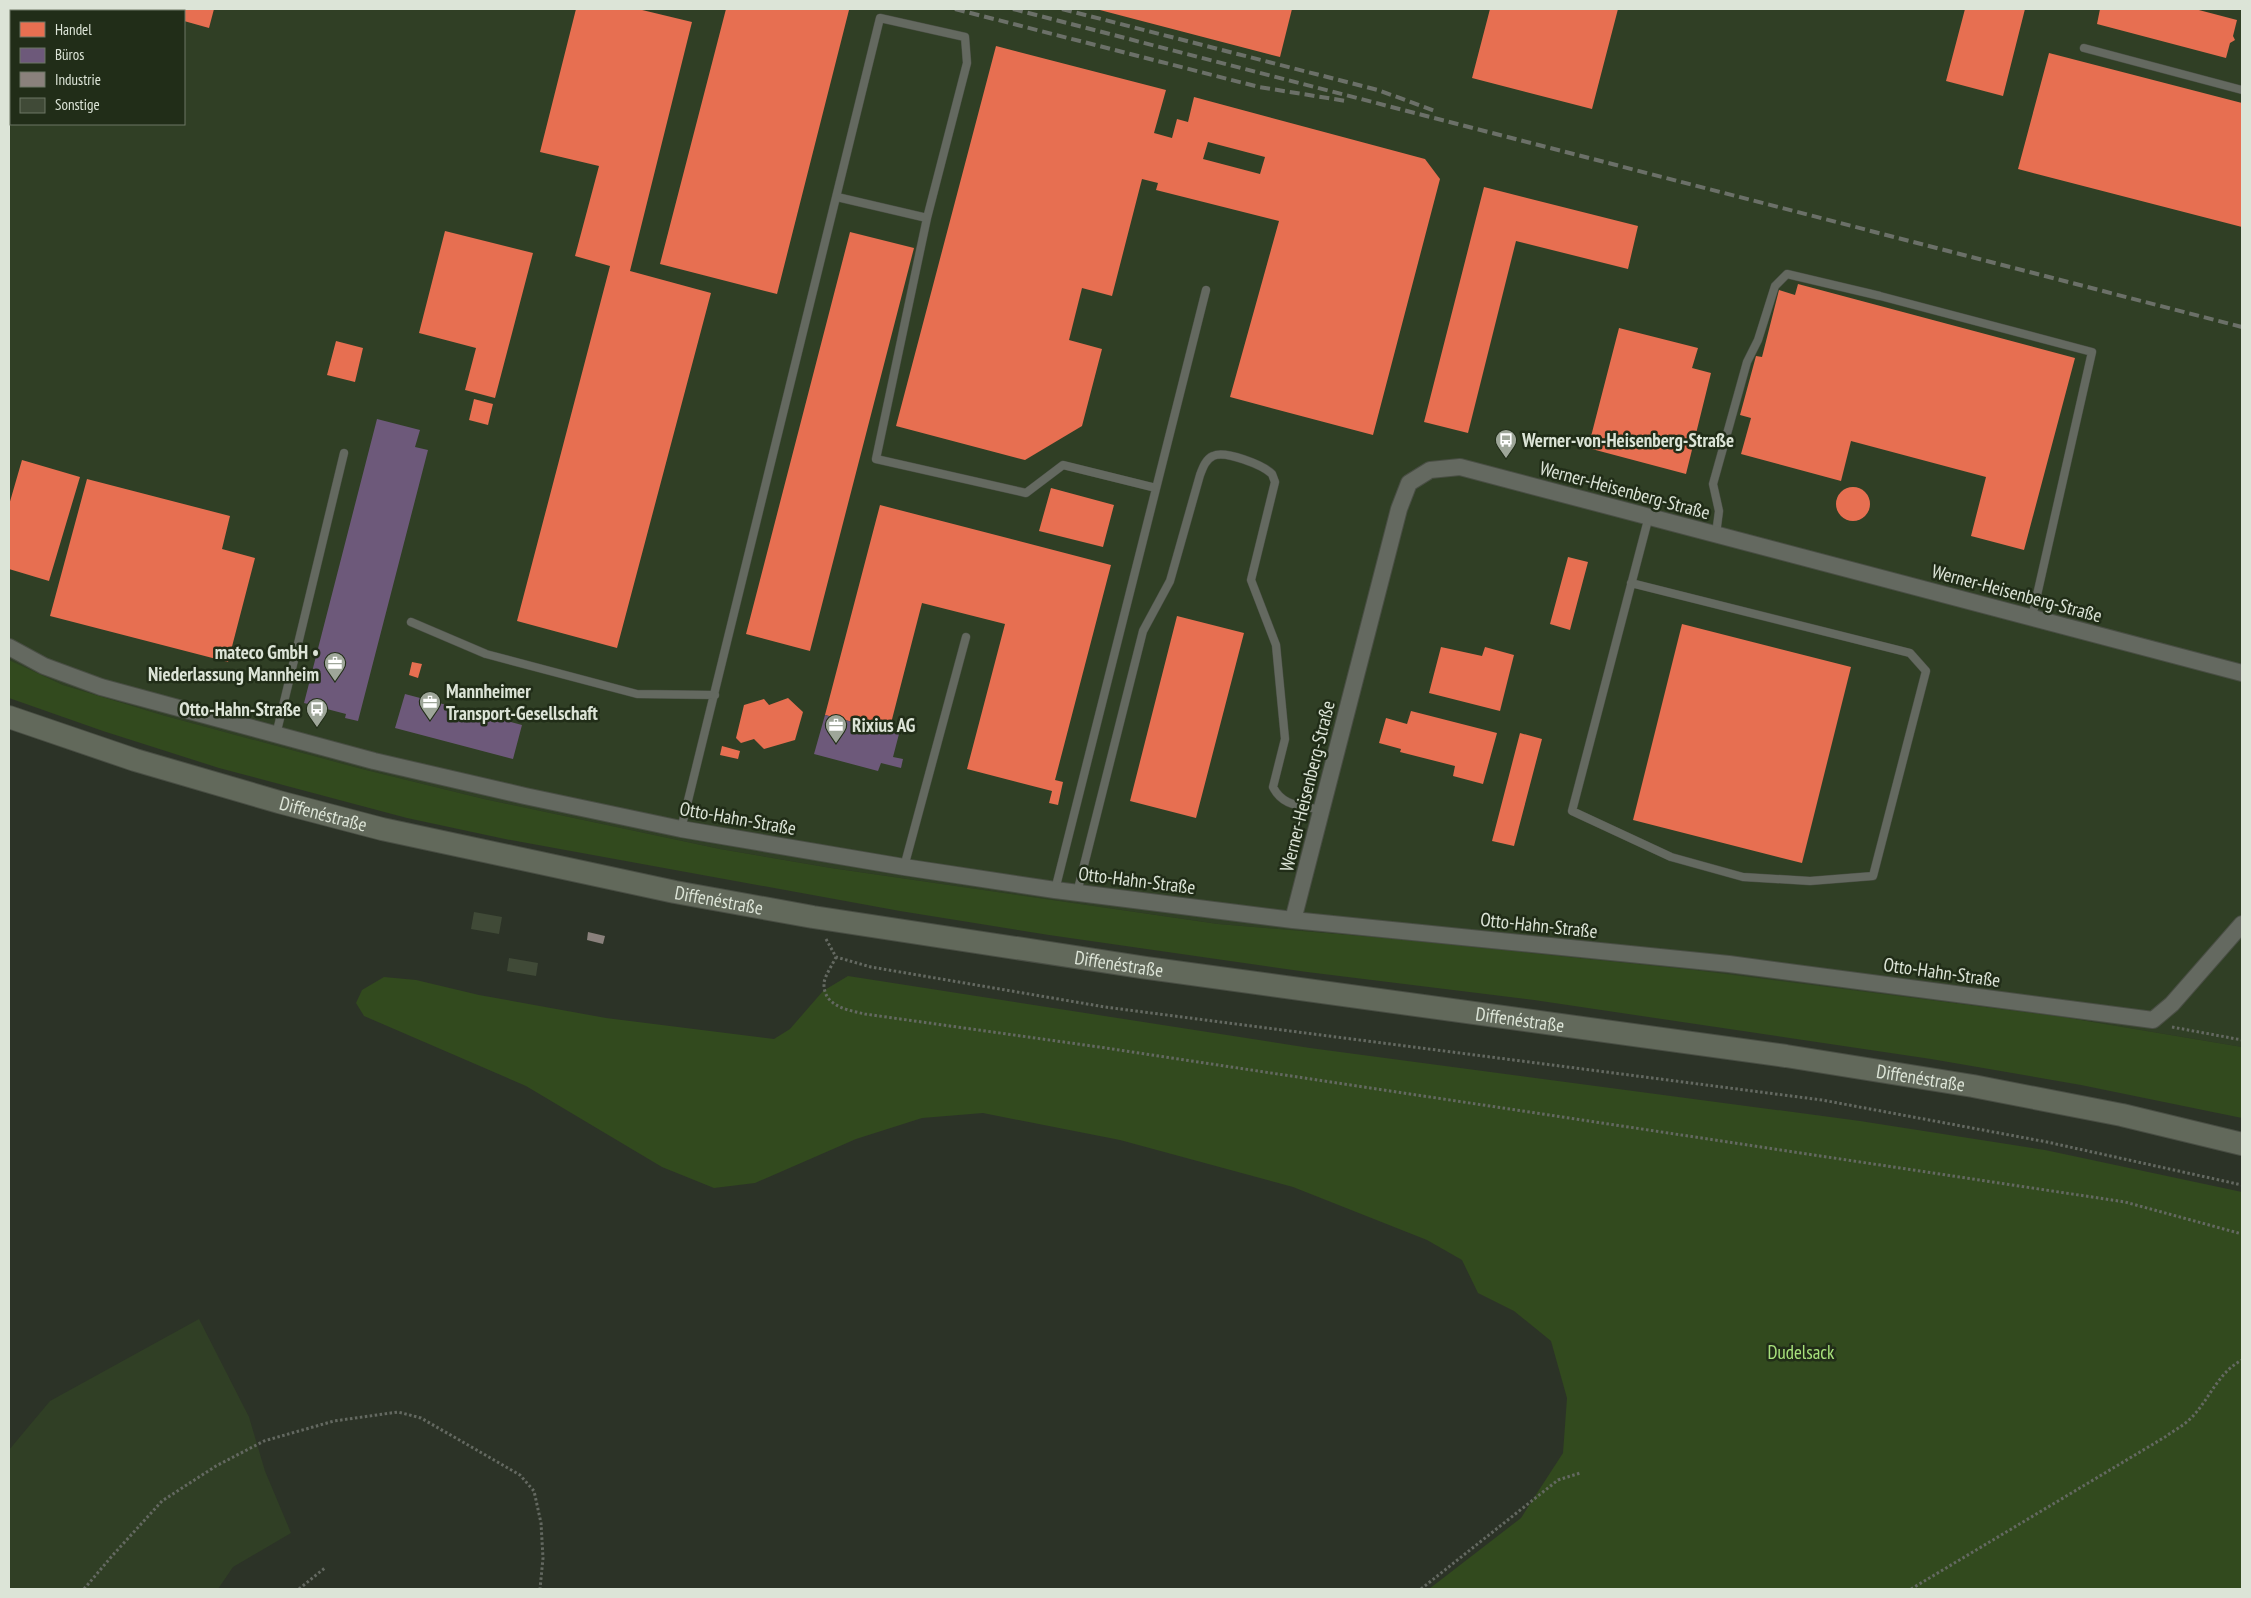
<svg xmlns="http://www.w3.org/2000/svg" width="2251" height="1598" font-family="'PT Sans Narrow',sans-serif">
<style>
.built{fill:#303f25;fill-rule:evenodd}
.green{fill:#324a1e}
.shops{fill:#e76f51;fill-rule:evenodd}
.offices{fill:#6d597a}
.industry{fill:#8a817c}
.building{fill:#404a37}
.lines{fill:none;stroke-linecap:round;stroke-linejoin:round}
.lane-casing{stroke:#494e44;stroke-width:9}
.street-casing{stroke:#494e44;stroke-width:18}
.secondary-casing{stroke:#494e44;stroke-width:24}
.path{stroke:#646961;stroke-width:3;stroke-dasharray:2.5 2.5;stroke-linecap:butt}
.lane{stroke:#646960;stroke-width:8}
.street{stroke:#646960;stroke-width:16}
.secondary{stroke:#62695b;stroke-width:22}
.rail{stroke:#6b7068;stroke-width:4;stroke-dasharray:10 5;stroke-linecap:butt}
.labels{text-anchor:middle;stroke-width:5;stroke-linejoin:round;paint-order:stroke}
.poi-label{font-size:19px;font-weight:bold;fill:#dce4d7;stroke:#212d18;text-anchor:start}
.street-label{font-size:19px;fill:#dce4d7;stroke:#212d18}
.park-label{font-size:19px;fill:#a8e17c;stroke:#212d18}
</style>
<rect width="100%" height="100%" fill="#2c3327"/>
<path class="built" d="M9,9H2242V1047L2063,1017L1805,985L1385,938L1218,924L831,868L720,849L484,799L362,769L162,715L63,685L16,664L9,660ZM11,11H184V124H11Z
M199,1319L249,1417L265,1471L291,1533L233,1567L218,1589H9V1450L50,1401Z"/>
<path class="green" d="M9,660L63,685L162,715L362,769L484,799L720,849L831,868L1218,924L1385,938L1694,970L2063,1017L2242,1047V1118L2081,1085L1931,1059L1534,1000L1307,972L1049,935L900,911L505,839L407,818L219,768L103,731L9,698Z
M848,976L1310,1048L1860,1121L2045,1150L2242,1192V1589H1429L1521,1518L1563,1453L1567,1398L1551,1341L1514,1311L1478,1293L1462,1260L1427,1240L1293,1187L1120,1140L983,1113L922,1118L856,1139L755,1183L714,1188L662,1167L526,1086L364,1016L356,1003L362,990L384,977L416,980L479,995L606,1018L774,1039L790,1029L823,991Z"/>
<path class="shops" d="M20,9H91V11H19Z
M148,9H214L209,28L184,21V11H147Z
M576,9H638L692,22L630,271L711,293L617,648L517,621L610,266L575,256L599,166L540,152Z
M726,9L849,10L777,294L660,264Z
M1096,9H1292L1280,57Z
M1490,9H1618L1592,109L1472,78Z
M1965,9H2025L2003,96L1946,81Z
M2100,9H2195L2237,20L2233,36L2235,40L2230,43L2226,58L2097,24Z
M996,46L1166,90L1154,133L1172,138L1177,119L1188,122L1194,97L1425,159L1440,179L1373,435L1230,397L1279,221L1156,190L1158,183L1142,179L1112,296L1082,288L1069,340L1102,349L1082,426L1025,460L896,426ZM1208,142L1265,157L1260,174L1203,159Z
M2049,53L2242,103V227L2018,169Z
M1484,187L1638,226L1628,269L1516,241L1468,433L1424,422Z
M445,231L533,253L495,398L465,390L476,348L419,333Z
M850,232L914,248L810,651L746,634Z
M1798,284L2075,358L2024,550L1971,536L1986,477L1851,441L1841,481L1741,454L1751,418L1740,415L1756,356L1762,357L1779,290L1795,295Z
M1619,328L1698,348L1692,368L1711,373L1686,474L1588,448Z
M336,341L363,348L355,382L327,375Z
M474,399L493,404L488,425L469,420Z
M22,460L80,477L49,581L9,569V505Z
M87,479L230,516L222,549L255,558L228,662L50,616Z
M1836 504a17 17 0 1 1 34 0a17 17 0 1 1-34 0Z
M1051,488L1114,505L1103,547L1039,531Z
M880,505L1111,565L1055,780L1063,782L1058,805L1049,803L1052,791L967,769L1005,624L922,603L889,731L825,715Z
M1568,557L1588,562L1570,630L1550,624Z
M1177,616L1244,633L1196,818L1130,801Z
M1682,624L1851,667L1802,863L1633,820Z
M1441,647L1482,656L1485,647L1514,655L1500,711L1429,693Z
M412,662L422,664L418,678L409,675Z
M788,698L803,712L795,740L764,749L754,739L741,743L736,738L744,705L764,699L769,705Z
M1411,711L1497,733L1483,784L1453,776L1455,766L1400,752L1401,749L1379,743L1386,718L1407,724Z
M1520,733L1542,739L1514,846L1492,841Z
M722,746L740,751L738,759L720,755Z"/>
<path class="offices" d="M377,419L420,430L415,447L428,450L358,721L345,718L346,714L304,703Z
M405,694L522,725L513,759L395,728Z
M825,715L899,734L893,757L903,759L901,768L881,763L878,771L814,754Z"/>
<path class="industry" d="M588,932L605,936L603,944L587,940Z"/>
<path class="building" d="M474,912L502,917L499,934L471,929Z
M509,958L538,963L536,976L507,971Z"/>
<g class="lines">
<g class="lane-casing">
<path id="lane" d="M2084,48L2242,90
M837,197L927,218L876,459L1026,493L1063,465L1156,488
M1716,534L1719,511L1713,484L1747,362L1758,340L1775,286L1787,274L1880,296L2092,352L2032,617
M1631,583L1910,653L1926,671L1873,876L1810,881L1743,877L1671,857L1572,811L1649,516
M411,622L486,654L637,694L715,695
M276,735L344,453
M681,829L880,18L965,37L967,63L927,218
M904,867L966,637
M1055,890L1206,290
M1077,893L1143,631L1170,581L1200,475C1203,467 1206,459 1213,456C1225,450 1263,465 1272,474L1275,482L1251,580L1276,645L1285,739L1273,787C1283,807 1301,805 1321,810"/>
</g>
<g class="street-casing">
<path id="street" d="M9,647L44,666L101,687L374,761L525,796L681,829L904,867L1055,890L1293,920L1729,964L2153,1020L2172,1004L2242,924
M1293,920L1399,509L1409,483L1430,470L1460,467L2242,673"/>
</g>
<g class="secondary-casing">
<g id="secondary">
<path id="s1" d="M9,717L135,760L279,802L382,829L675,892L813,917L1147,968L1786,1056L1973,1086L2122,1115L2242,1144"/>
</g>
</g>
<path class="path" d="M826,939L836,957L871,967L1105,1007L1822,1100L2047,1142L2242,1185
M836,957C833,964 825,975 824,983C823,1006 847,1010 865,1014L1099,1047L2125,1202L2242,1234
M2172,1027L2242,1040
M84,1589L112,1556L162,1501L216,1466L264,1441L334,1421L398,1412L421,1418L520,1475L534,1491L541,1523L543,1558L540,1589
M299,1589L326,1567
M1421,1589L1558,1480L1580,1473
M1911,1589L2165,1437C2173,1431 2183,1426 2190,1419C2209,1401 2217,1373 2242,1360"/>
<use href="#lane" class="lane"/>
<use href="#street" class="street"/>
<use href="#secondary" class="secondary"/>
<path class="rail" d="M955,9L1259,87L1346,101
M1013,9L2242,327
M1062,9L1378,90L1435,111"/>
</g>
<defs>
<g id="bus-pin" transform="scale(1.125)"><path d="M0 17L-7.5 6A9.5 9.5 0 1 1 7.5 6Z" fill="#9ea699" stroke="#212d18"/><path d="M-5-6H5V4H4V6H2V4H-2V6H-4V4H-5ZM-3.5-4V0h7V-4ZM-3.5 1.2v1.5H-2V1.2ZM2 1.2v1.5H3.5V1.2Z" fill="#fff"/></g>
<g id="office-pin" transform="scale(1.125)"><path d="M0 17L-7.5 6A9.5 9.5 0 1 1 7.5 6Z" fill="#9ea699" stroke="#212d18"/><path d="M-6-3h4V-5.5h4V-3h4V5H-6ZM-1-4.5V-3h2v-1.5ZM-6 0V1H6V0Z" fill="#fff"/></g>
</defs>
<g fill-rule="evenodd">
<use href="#bus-pin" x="1506" y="440"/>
<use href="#office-pin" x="335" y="663"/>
<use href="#office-pin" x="430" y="702"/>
<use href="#bus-pin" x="317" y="709"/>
<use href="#office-pin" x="836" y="725"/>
</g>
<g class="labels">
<g class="poi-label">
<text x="1522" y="447">Werner-von-Heisenberg-Straße</text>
<text x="319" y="659" text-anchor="end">mateco GmbH •<tspan x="319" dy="22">Niederlassung Mannheim</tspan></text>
<text x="446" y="698">Mannheimer<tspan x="446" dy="22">Transport-Gesellschaft</tspan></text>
<text x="301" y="716" text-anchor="end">Otto-Hahn-Straße</text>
<text x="852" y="732">Rixius AG</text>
</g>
<g class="street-label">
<text transform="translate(1625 490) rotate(15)" y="7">Werner-Heisenberg-Straße</text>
<text transform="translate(2017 593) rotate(15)" y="7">Werner-Heisenberg-Straße</text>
<text transform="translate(1307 786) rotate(-76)" y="7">Werner-Heisenberg-Straße</text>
<text dy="7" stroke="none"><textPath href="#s1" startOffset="329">Diffenéstraße</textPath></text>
<text transform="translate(738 818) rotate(10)" y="7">Otto-Hahn-Straße</text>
<text transform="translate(1137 880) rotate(7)" y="7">Otto-Hahn-Straße</text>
<text dy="7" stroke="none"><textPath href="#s1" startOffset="734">Diffenéstraße</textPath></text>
<text transform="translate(1539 925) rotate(6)" y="7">Otto-Hahn-Straße</text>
<text dy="7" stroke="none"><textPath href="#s1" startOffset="1139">Diffenéstraße</textPath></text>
<text transform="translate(1942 972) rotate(8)" y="7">Otto-Hahn-Straße</text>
<text dy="7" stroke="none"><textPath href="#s1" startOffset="1544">Diffenéstraße</textPath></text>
<text dy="7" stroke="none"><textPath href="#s1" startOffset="1949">Diffenéstraße</textPath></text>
</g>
<g class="park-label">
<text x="1801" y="1359">Dudelsack</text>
</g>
</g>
<rect width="2251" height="1598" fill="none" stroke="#dce4d7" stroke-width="20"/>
<rect x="10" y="10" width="175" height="115" fill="#212d18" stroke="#6c7664"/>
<rect x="20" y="22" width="25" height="15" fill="#e76f51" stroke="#6c7664"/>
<text x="55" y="35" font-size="15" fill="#dce4d7">Handel</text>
<rect x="20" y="48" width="25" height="15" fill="#6d597a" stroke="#6c7664"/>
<text x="55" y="60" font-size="15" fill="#dce4d7">Büros</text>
<rect x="20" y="72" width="25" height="15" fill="#8a817c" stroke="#6c7664"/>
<text x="55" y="85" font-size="15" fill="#dce4d7">Industrie</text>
<rect x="20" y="98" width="25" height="15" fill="#404a37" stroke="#6c7664"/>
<text x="55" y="110" font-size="15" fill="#dce4d7">Sonstige</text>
</svg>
